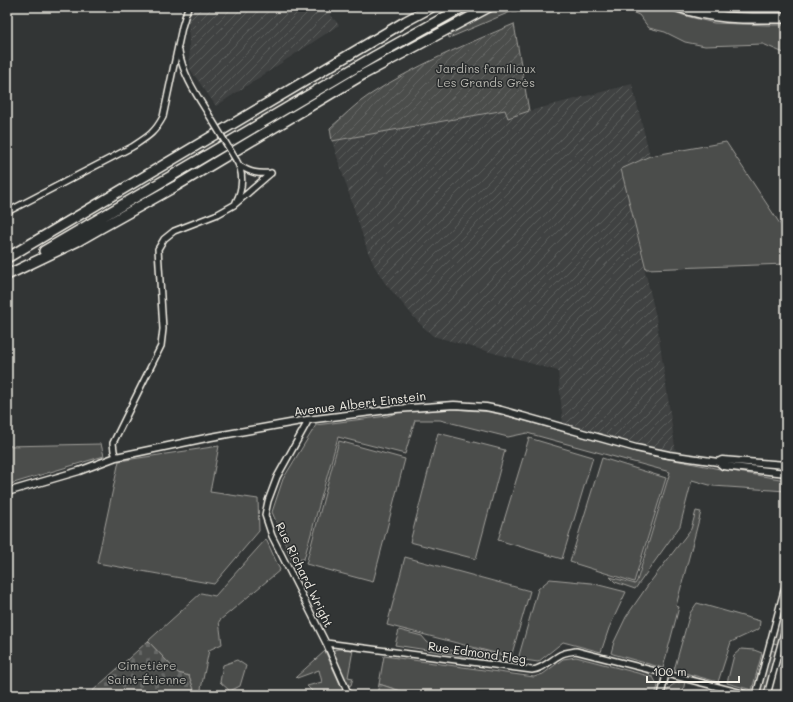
<svg xmlns="http://www.w3.org/2000/svg" width="793" height="702" font-family="Mali,sans-serif">
<style>
.industrial{fill:url(#industrial-furrows)}
.green{fill:#4b4d4c;stroke:#a09f9a}
.forest{fill:url(#forest-firs);stroke:#a09f9a}
.cemetery{fill:url(#cemetery-stones);stroke:#a09f9a}
.garden{fill:url(#garden-furrows);stroke:#a09f9a}
.lines{fill:none;stroke-linecap:round;stroke-linejoin:round}
.minor-casing{stroke:#f4f1e8;stroke-width:8}
.tertiary-casing{stroke:#f4f1e8;stroke-width:9}
.motorway-casing{stroke:#f4f1e8;stroke-width:12}
.minor{stroke:#2a2d2e;stroke-width:5}
.tertiary{stroke:#2a2d2e;stroke-width:6}
.motorway{stroke:#2a2d2e;stroke-width:9}
.minor-bridge-casing{stroke:#f4f1e8;stroke-width:8;stroke-linecap:butt}
.minor-bridge{stroke:#2a2d2e;stroke-width:5}
.labels{text-anchor:middle;stroke-width:3;stroke-linejoin:round;paint-order:stroke}
.park-label{font-size:12px;fill:#b9b8b1;stroke:#2a2d2e}
.street-label{font-size:12px;fill:#f4f1e8;stroke:#2a2d2e}
</style>
<defs>
<pattern id="industrial-furrows" width="10" height="10" patternUnits="userSpaceOnUse"><rect width="10" height="10" fill="#404242"/><path d="M-1 1l2-2M0 10L10 0M9 11l2-2" fill="none" stroke="#5c5e5d"/></pattern>
<pattern id="forest-firs" width="22" height="20" patternUnits="userSpaceOnUse"><rect width="22" height="20" fill="#4b4d4c"/><path d="M5 1l3.5 6h-7zM16 11l3.5 6h-7z" fill="#666766"/></pattern>
<pattern id="cemetery-stones" width="16" height="16" patternUnits="userSpaceOnUse"><rect width="16" height="16" fill="#4b4d4c"/><path d="M2 7V4a2 2 0 0 1 4 0v3zM10 15v-3a2 2 0 0 1 4 0v3z" fill="#666766"/></pattern>
<pattern id="garden-furrows" width="10" height="10" patternUnits="userSpaceOnUse"><rect width="10" height="10" fill="#4b4d4c"/><path d="M-1 1l2-2M0 10L10 0M9 11l2-2" fill="none" stroke="#666766"/></pattern>
</defs>
<rect width="100%" height="100%" fill="#323535"/>
<filter id="ink" filterUnits="userSpaceOnUse"><feTurbulence type="fractalNoise" baseFrequency=".025" numOctaves="2"/><feDisplacementMap in="SourceGraphic" scale="8" xChannelSelector="R" yChannelSelector="G"/><feConvolveMatrix kernelMatrix="1 2 1 2 8 2 1 2 1" color-interpolation-filters="sRGB"/></filter>
<g filter="url(#ink)">
<path class="industrial" d="M191,7H324L339,25L216,106L190,69L188,18Z
M632,84L650,156L621,169L656,317L676,453L563,424L558,371L433,336L419,323L385,283L375,267L368,252L332,141L505,110L508,118L529,111Z"/>
<path class="green" d="M500,7H550L510,12L449,38L448,34Z
M619,7H660L686,16L714,23L767,25H786V54L763,44L705,46L685,42L665,32L649,28L639,15Z
M726,142L786,233V264L646,269L621,169L650,156Z
M453,409L492,412L649,455L720,469L786,480V491L713,486L692,480L680,526L635,589L615,582L610,577L635,584L637,581L670,472L527,433L508,437L440,420H415L405,454L338,437L304,559L292,560L272,512L283,479L316,425L387,416L400,412Z
M438,433L505,450L476,559L410,542Z
M529,438L593,457L562,559L498,540Z
M339,441L405,459L373,582L306,564Z
M101,444L104,456L7,485V446Z
M219,446L210,492L258,499L259,531L214,584L97,563L119,461Z
M602,458L666,478L634,582L570,562Z
M696,511L701,512L676,606L679,607L663,668L613,654L611,653L614,642L626,617L648,585L691,529Z
M266,539L280,570L219,621L222,644L209,650L201,689L207,695H196L189,676L178,673L148,641L201,593L215,596Z
M405,557L530,591L511,657L387,625Z
M550,579L591,583L626,592L609,628L601,652L563,642L538,662L518,659L538,589Z
M786,594V615L778,644L773,643Z
M697,603L760,621L759,629L731,642L718,682L674,670L690,613Z
M399,630L422,636L427,642L435,646L444,649L463,652L475,649L511,658L510,663L395,645Z
M338,649L353,650L348,677L353,678L351,685L348,686L333,654L334,650Z
M741,649L754,650L762,653L752,690L727,683L734,655Z
M771,650L777,652L765,695L759,694Z
M325,651L345,695H316L307,686L322,682L319,670L297,678L296,677Z
M384,656L534,677L543,674L563,659L576,657L653,677L658,686L655,695H413L379,684Z
M237,660L246,666L240,686L230,691L220,682L223,665Z
M685,682L682,695H666C669,684 675,683 685,682Z"/>
<path class="forest" d="M379,684L413,695H377Z"/>
<path class="cemetery" d="M148,641L178,673L189,676L196,695H88Z"/>
<path class="garden" d="M514,24L529,111L508,118L505,110L332,141L330,128C343,117 354,105 368,96C414,66 464,45 514,24Z"/>
<g class="lines">
<g class="minor-casing">
<path id="minor" d="M179,51C183,75 196,94 209,115
M236,160C244,172 243,189 236,202
M240,166C251,173 258,174 271,173
M7,212L132,147C147,137 154,134 163,117L182,27L188,7
M307,420V423L277,477L268,501L265,515L272,536L326,643L349,695
M116,457L114,451L113,443L161,346L163,329L158,249L164,239L174,231L218,214L234,205L271,173
M326,643L532,670C543,669 551,660 560,655C565,652 571,652 576,651L750,695
M661,695L666,674
M756,695L786,583
M767,695L786,625"/>
</g>
<g class="tertiary-casing">
<path id="tertiary" d="M718,462L723,466L786,473
M7,492L79,471L116,457L211,437L307,420L396,409L454,405L486,407L501,410L636,448L669,455L718,462L722,460L786,465"/>
</g>
<g class="motorway-casing">
<path id="motorway" d="M679,7C715,20 749,18 786,18
M44,251L375,56L463,7
M7,258L406,21L432,7
M7,275L78,241L99,229L176,186L364,74L489,7"/>
</g>
<use href="#minor" class="minor"/>
<use href="#tertiary" class="tertiary"/>
<use href="#motorway" class="motorway"/>
<g class="minor-bridge-casing">
<path id="minor-bridge" d="M209,115L236,160"/>
</g>
<use href="#minor-bridge" class="minor-bridge"/>
</g>
</g>
<g class="labels">
<g class="park-label">
<text x="486" y="73">Jardins familiaux<tspan x="486" dy="14">Les Grands Grès</tspan></text>
<text x="147" y="670">Cimetière<tspan x="147" dy="14">Saint-Étienne</tspan></text>
</g>
<g class="street-label">
<text transform="translate(360 404) rotate(-7)" y="4">Avenue Albert Einstein</text>
<text transform="translate(304 575) rotate(64)" y="4">Rue Richard Wright</text>
<text transform="translate(477 653) rotate(8)" y="4">Rue Edmond Fleg</text>
</g>
</g>
<rect width="793" height="702" fill="none" stroke="#2a2d2e" stroke-width="24"/>
<rect x="12" y="12" width="769" height="678" fill="none" stroke="#f4f1e8" stroke-width="1.5" filter="url(#ink)"/>
<path d="M647 676v6h92v-6" fill="none" stroke="#f4f1e8" stroke-width="2"/>
<text x="653" y="676" font-size="12" fill="#f4f1e8" stroke="#2a2d2e" stroke-width="3" paint-order="stroke">100 m</text>
</svg>
